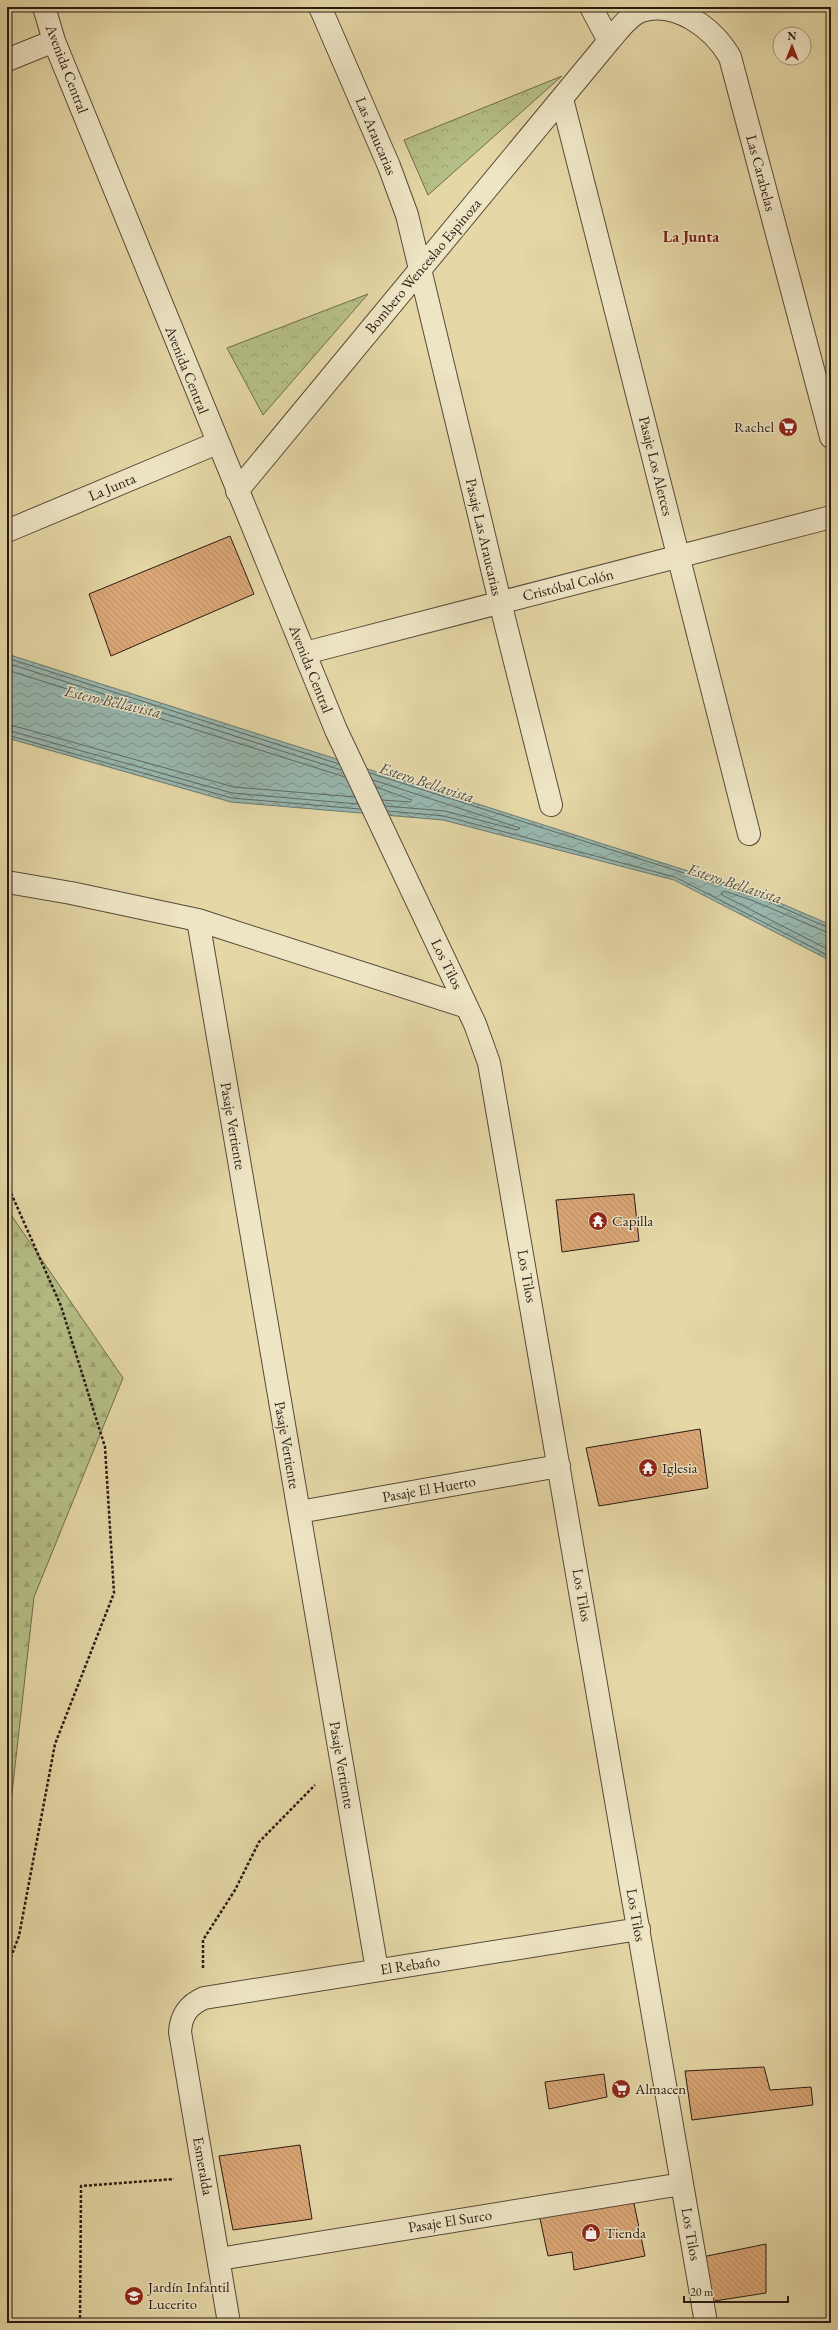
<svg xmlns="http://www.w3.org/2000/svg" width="838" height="2330" font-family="'EB Garamond',serif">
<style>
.forest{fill:url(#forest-firs);stroke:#6f6c4e}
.park{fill:url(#park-crowns);stroke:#6f6c4e}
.water{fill:url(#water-waves);stroke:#6c7972}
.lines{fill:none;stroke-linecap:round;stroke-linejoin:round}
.shore{stroke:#606a62;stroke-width:1}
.building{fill:url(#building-back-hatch);stroke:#291b15}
.minor-casing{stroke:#584a39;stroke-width:24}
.path{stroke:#291b15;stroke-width:2.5;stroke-dasharray:3 2;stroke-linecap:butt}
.minor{stroke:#eee5c5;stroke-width:22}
.labels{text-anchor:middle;stroke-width:3;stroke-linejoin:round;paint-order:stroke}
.street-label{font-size:15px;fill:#291b15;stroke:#eee5c5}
.poi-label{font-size:15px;fill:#291b15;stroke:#eee5c5;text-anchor:start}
.neighbourhood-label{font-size:16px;font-weight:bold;fill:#7a1f14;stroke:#eee5c5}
.water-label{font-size:16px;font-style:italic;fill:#4a4a44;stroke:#eee5c5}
</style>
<defs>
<pattern id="forest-firs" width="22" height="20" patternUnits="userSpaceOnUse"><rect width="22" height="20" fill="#b5be86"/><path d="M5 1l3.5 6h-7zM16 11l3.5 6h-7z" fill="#9ca373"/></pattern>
<pattern id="park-crowns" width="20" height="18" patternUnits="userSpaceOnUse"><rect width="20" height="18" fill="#b5be86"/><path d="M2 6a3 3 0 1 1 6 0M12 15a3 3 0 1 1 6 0" fill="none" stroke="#9ca373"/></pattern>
<pattern id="water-waves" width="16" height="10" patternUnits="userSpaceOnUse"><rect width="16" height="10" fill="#98b8b0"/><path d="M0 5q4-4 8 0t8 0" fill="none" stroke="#7c958e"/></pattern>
<pattern id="building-back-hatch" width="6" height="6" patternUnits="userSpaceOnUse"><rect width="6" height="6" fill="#dba777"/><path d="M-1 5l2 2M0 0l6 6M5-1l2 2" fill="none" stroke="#bc8f66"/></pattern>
</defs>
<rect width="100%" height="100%" fill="#e5d7a6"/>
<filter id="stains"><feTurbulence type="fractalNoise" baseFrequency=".005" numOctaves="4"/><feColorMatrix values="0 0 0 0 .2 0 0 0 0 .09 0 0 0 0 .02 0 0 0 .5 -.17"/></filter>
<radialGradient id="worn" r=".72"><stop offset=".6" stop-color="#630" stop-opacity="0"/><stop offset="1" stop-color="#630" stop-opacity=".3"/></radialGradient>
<path class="forest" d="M7,1209L123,1378L34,1597L7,1838Z"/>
<path class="park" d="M562,76L428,195L404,140Z
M368,294L263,415L227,348Z"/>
<path class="water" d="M7,654L757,893L831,925V961L674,880L443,820L231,802L7,738Z"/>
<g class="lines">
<path class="shore" d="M7,658L339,764
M7,663L341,770
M7,670L345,777
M7,724L234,787L355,797
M7,730L232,793L358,804
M7,735L232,798L360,809
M370,773L756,896L831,929
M373,780L520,828L517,830L445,811L385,806
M376,787L412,800L410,802L382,800
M388,811L444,816L675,877L831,957
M831,934L754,901L724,891L721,893L722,895L831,951"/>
</g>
<path class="building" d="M230,536L254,594L111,656L89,594Z
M634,1194L639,1241L562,1252L556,1200Z
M700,1429L708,1488L599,1506L586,1448Z
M764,2067L770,2090L811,2087L813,2105L692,2120L685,2071Z
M604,2074L607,2097L549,2109L545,2082Z
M300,2145L312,2219L233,2230L219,2156Z
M632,2194L645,2256L574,2270L572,2252L548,2256L539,2214Z
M766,2244V2293L708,2302L702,2257Z"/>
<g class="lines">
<g class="minor-casing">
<path id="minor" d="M44,7L54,41L336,730L475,1024L489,1063L706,2323
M320,7L389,166L407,215L500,602L551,805
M591,7L609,41
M7,60L54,41
M562,99L749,834
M237,491L609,41C618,31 628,16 641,11C676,0 713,28 730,57L831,437
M7,531L217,443
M305,653L831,517
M7,882L71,893L198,920L467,1007
M198,920L377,1970
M299,1512L559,1466
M219,2259L682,2184
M229,2323L180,2032C181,2015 188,2005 204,1998L639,1929"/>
</g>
<path class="path" d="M7,1184L61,1306L105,1447L114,1593L55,1744L19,1936L7,1967
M203,1968V1940L235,1890L259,1842L315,1785
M80,2323L81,2186L174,2179"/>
<use href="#minor" class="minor"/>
</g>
<defs>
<g id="supermarket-disc" transform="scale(1)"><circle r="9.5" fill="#8f2418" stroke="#eee5c5"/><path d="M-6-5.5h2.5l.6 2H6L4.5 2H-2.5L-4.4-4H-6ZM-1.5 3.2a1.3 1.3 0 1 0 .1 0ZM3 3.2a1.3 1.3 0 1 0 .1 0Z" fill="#fff"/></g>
<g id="temple-disc" transform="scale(1)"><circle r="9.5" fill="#8f2418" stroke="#eee5c5"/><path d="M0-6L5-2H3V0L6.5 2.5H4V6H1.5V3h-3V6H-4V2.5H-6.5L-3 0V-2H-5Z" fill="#fff"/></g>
<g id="shop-disc" transform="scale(1)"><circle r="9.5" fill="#8f2418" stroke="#eee5c5"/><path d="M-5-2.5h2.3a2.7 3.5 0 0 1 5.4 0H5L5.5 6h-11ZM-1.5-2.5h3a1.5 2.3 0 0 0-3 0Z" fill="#fff"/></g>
<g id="school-disc" transform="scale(1)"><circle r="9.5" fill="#8f2418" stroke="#eee5c5"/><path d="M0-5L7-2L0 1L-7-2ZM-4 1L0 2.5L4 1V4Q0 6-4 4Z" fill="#fff"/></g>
</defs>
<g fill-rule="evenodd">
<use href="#supermarket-disc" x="788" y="427"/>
<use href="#temple-disc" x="598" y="1221"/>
<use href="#temple-disc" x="648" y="1468"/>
<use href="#supermarket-disc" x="621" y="2089"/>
<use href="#shop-disc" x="591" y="2233"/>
<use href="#school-disc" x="134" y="2296"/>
</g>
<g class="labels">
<g class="street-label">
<text transform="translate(67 69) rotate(69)" y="5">Avenida Central</text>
<text transform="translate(376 136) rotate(67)" y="5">Las Araucarias</text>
<text transform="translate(761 173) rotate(75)" y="5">Las Carabelas</text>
<text transform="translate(423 266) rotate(-50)" y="5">Bombero Wenceslao Espinoza</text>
<text transform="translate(187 370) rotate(68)" y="5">Avenida Central</text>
<text transform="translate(656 466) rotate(76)" y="5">Pasaje Los Alerces</text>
<text transform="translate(112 487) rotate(-23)" y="5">La Junta</text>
<text transform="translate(484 537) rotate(77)" y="5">Pasaje Las Araucarias</text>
<text transform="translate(568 585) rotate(-14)" y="5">Cristóbal Colón</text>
<text transform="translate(311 669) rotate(68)" y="5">Avenida Central</text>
<text transform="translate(447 964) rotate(64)" y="5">Los Tilos</text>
<text transform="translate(233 1126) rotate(80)" y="5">Pasaje Vertiente</text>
<text transform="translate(527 1276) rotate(80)" y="5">Los Tilos</text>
<text transform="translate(287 1445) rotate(80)" y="5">Pasaje Vertiente</text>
<text transform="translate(429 1489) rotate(-10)" y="5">Pasaje El Huerto</text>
<text transform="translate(582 1595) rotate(80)" y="5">Los Tilos</text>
<text transform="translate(342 1765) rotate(80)" y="5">Pasaje Vertiente</text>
<text transform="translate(636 1915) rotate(80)" y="5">Los Tilos</text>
<text transform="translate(410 1965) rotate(-9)" y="5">El Rebaño</text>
<text transform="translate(203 2166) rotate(80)" y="5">Esmeralda</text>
<text transform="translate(450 2221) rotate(-9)" y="5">Pasaje El Surco</text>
<text transform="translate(691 2234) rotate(80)" y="5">Los Tilos</text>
</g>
<g class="poi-label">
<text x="774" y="432" text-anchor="end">Rachel</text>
<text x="612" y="1226">Capilla</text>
<text x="662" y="1473">Iglesia</text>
<text x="635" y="2094">Almacen</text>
<text x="605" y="2238">Tienda</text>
<text x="148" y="2292">Jardín Infantil<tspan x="148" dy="17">Lucerito</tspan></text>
</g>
<g class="neighbourhood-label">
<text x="691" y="242">La Junta</text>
</g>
<g class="water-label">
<text transform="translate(113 701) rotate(13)" y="6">Estero Bellavista</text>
<text transform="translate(427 782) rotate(18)" y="6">Estero Bellavista</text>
<text transform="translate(735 883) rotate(18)" y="6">Estero Bellavista</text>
</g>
</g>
<rect width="838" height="2330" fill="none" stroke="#e5d7a6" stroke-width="24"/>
<rect x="8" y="8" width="822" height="2314" fill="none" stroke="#291b15" stroke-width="2"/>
<rect x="12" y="12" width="814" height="2306" fill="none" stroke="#291b15"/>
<g transform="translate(792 46)"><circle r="19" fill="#eee5c5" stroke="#9f947f"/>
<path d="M0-3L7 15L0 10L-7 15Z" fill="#8f2418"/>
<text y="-6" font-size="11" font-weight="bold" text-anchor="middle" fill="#291b15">N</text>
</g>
<path d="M684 2296v6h104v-6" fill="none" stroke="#291b15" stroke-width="2"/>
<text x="690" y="2296" font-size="12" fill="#291b15" stroke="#eee5c5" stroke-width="3" paint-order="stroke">20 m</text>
<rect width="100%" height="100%" filter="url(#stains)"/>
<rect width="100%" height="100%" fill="url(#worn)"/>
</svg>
